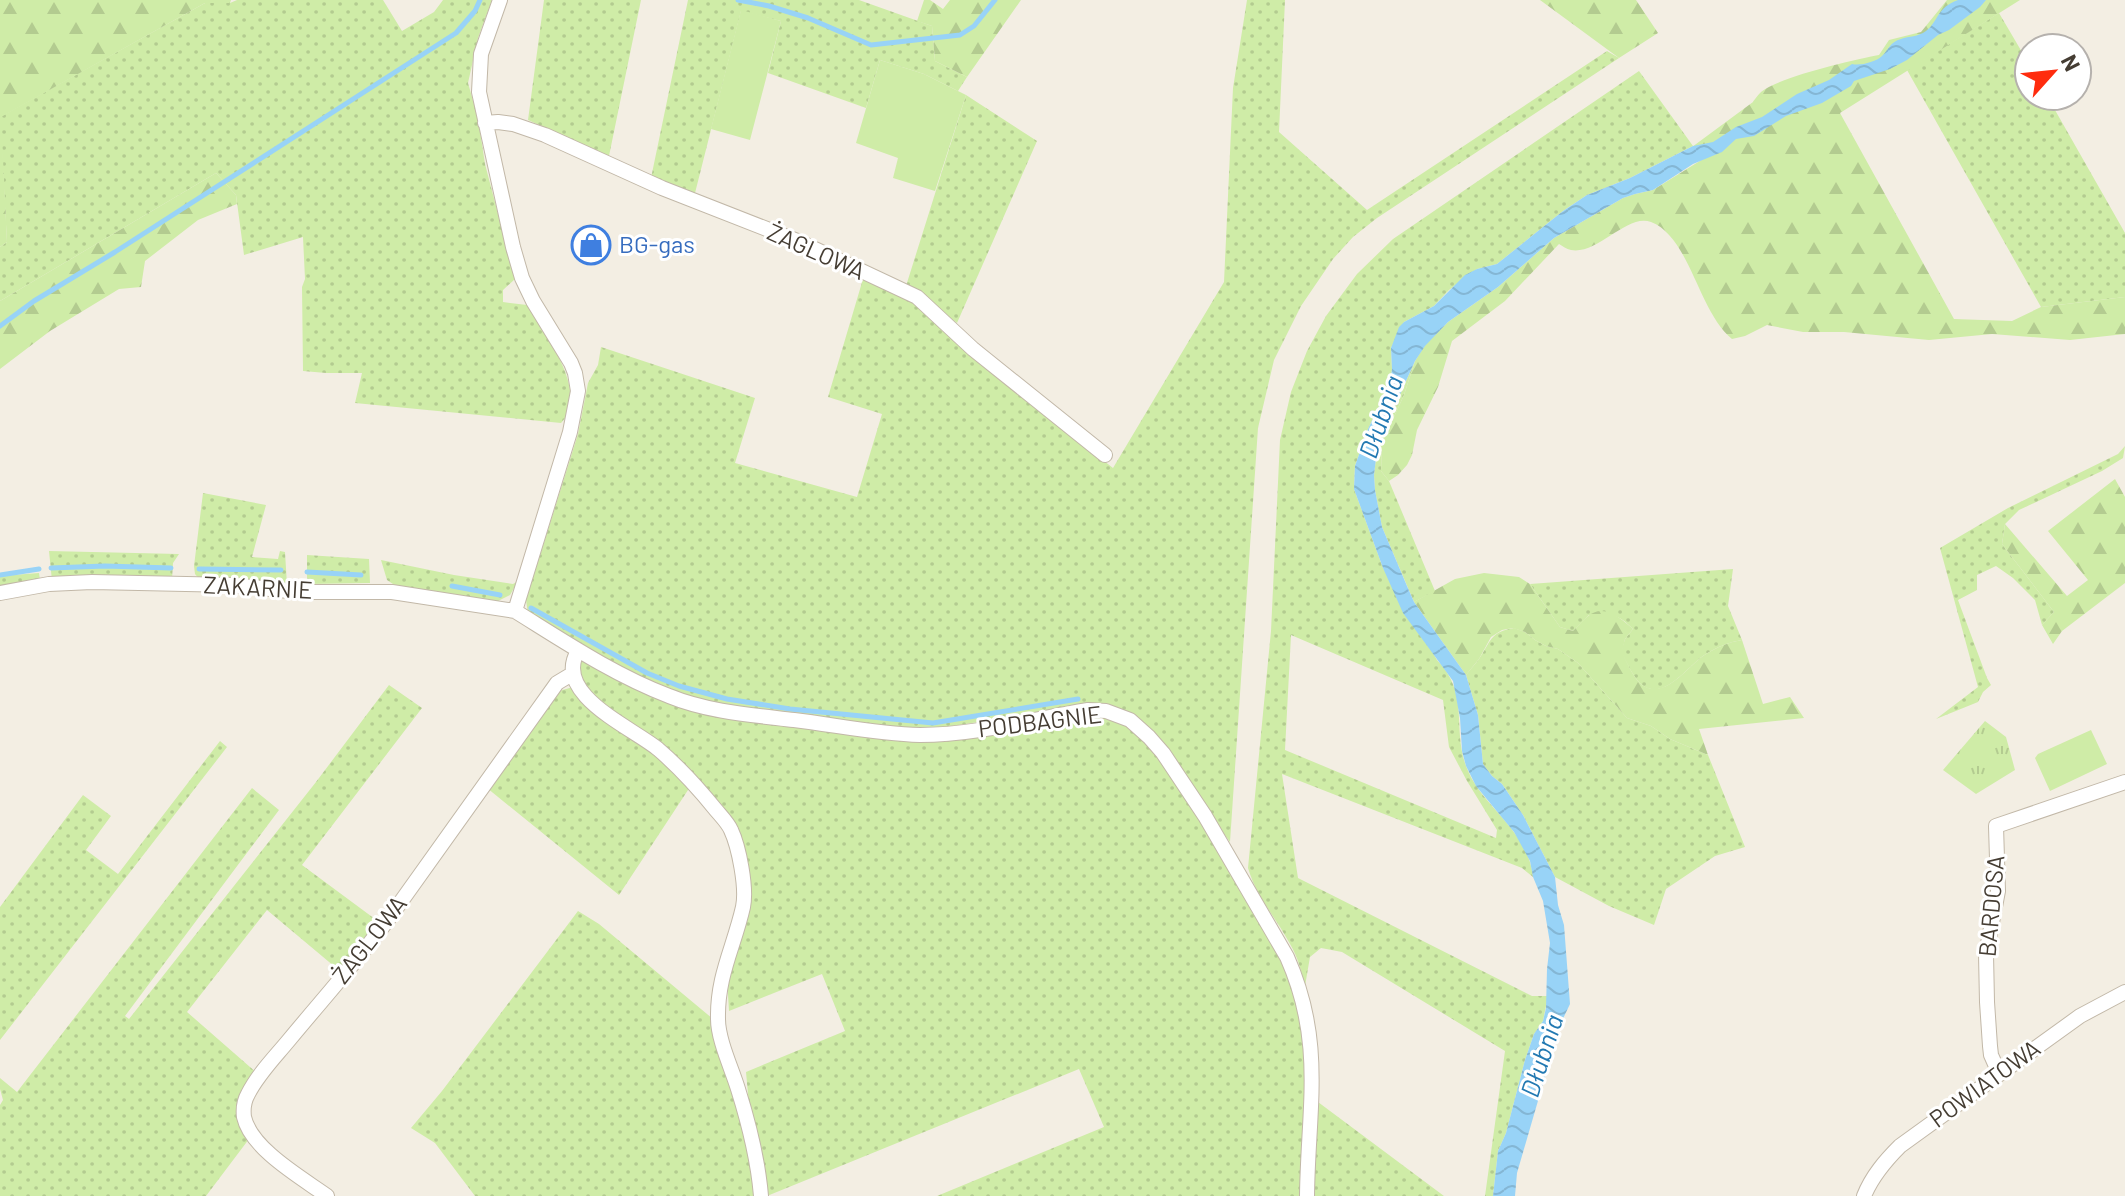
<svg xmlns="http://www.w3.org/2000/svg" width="2125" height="1196" font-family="Barlow,sans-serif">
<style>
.grass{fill:url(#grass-dots);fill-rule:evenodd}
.forest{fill:url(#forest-firs)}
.park{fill:url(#park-tufts)}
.garden{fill:#cfeca7}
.water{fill:url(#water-waves)}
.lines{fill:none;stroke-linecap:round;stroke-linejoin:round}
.stream{stroke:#98d3f7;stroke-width:5}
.minor-casing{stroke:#c2b8a8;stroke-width:16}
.minor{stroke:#fff;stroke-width:14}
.labels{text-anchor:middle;stroke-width:6;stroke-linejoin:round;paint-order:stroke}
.shop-label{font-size:24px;fill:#366cbe;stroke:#fff;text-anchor:start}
.street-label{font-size:24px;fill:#453d33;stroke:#fff}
.water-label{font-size:26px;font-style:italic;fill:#2279b2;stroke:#fff}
</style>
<defs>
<pattern id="grass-dots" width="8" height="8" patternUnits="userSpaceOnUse" patternTransform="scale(2)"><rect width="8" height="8" fill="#cfeca7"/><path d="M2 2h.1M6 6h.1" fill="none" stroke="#b3cb90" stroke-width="1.8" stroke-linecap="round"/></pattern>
<pattern id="forest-firs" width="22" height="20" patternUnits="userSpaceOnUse" patternTransform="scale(2)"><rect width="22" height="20" fill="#cfeca7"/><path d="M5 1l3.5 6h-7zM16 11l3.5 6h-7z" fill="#b3cb90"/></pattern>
<pattern id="park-tufts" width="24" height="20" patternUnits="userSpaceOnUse" patternTransform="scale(2)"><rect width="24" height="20" fill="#cfeca7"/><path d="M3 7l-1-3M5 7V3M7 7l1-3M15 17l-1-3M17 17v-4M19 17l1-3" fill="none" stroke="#b3cb90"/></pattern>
<pattern id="water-waves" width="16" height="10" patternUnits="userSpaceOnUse" patternTransform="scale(2)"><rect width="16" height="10" fill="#98d3f7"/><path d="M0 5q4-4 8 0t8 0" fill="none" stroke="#84b6d4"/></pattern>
</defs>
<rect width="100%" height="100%" fill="#f3eee3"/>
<path class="grass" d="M237,0H383L402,31L434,12L443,0H492L478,38L468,83L478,118L485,164L515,279L503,290V302L527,305C544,333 591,393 561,423L355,403L362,373H326L303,371L302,287L305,279L303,237L244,255L236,195L216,173L0,301V247L7,242L0,117L205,3H230Z
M544,0H641L609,156L528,120Z
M688,0H859L932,26L935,61L967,77L958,91L924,74L880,60L866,108L768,73L781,21L741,11L694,197L651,178Z
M1247,0H1285L1279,132L1367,210L1607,51L1619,58L1377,218L1353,237L1333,259L1301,306L1274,360L1258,428L1230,842L1142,724L1088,706L931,729L869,726L716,706L669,691L589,651L528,614L526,600L578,434L588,383L598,365L601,347L755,398L735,463L857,497L882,414L828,397L863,279L912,299L962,349L1113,468L1224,282L1233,88Z
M1999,13L2029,64V96H2047L2125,233V297L2041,307L1907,70Z
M1639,71L1693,146L1630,178L1587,195L1563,211L1497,264L1477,269L1449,290L1434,306L1404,322L1391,348L1392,369L1390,384L1368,429L1355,466L1354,489L1383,568L1437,660C1470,694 1452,727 1466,766C1481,807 1528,829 1533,877L1522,868L1282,774L1298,878L1532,996H1548L1543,1021L1534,1034L1525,1060L1506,1133L1498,1151L1493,1196H1485L1505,1051L1342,952L1321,948L1310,957L1305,986C1301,971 1298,957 1290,944C1276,918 1256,896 1248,868L1271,631L1280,440L1291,392L1307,351L1326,316L1357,274L1393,239ZM1291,635L1443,700L1449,747L1467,781L1497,830L1496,838L1285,750Z
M966,95L1037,141L957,323L916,291L906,286Z
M1415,361L1404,395L1382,443L1381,471L1389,481L1435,591L1414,602L1382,527L1375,490L1374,475L1379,434L1397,401Z
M2125,446L2123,458L2102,471L2019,510L2005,524L2002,544L2054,612L2042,625L2035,600L2013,578L1996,566L1977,575V590L1958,600L1987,678L1991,685L1983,692L1978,702L1936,719L1978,687L1940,548L2008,508L2118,454Z
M203,493L266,505L252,557L278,559L280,551L285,552L287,585L200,580L195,574L194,566Z
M49,551L179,554L173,563L172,580L52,581Z
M307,555L369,559L370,583L307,584Z
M381,560L454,575L513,584L518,581L510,595L496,602L399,588L387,580Z
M1733,569L1728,606L1742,640C1729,642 1717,647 1706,654C1689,664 1665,702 1642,685C1633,678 1627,662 1621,652L1625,639L1633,629C1617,613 1611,614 1589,615L1573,631L1560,627L1530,584Z
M39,573L40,580L0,588V576Z
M1514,628L1525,632L1535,640L1546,646L1558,649L1578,663L1627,718L1651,726L1670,739L1708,755L1745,847L1715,856L1666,889L1654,925L1609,906L1555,877L1523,815L1502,784L1492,776L1483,764L1478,715L1466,675C1470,670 1475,664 1479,659C1491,641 1490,632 1514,628Z
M583,660L658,696L865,735L1091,714L1121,719L1164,761L1253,907L1294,987L1308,1074L1301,1196H937L1104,1127L1079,1069L767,1196L749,1105L746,1072L845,1031L822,974L729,1011L727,978L746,906L730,821L593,698C585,686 577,676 581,661Z
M389,685L422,708L302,865L379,922L341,972L267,910L187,1012L257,1073L238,1102L249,1139L206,1196H0V1105L3,1100L0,1089V1078L17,1092L252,788L279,810L125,1016L129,1019L316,782Z
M573,687L658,756L690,787L619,895L487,788L559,691Z
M220,741L227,747L0,1040V907L83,795L111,816L86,850L118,874Z
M578,911L599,924L713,1019L718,1049L748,1145L756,1196H475L435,1143L411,1128L442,1091Z
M1318,1102L1444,1196H1313L1312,1165Z"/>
<path class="forest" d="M0,0H231L230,3H205L1,117L7,242L0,247Z
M924,0H930L943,9L950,0H1021L967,77L935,61L932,26L917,21Z
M1540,0H1636L1658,33L1619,58Z
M1947,0H2020L1840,113L1954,319L2012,321L2041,307L2125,297V334L2070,340L1992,334L1929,340L1844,332H1803L1767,325L1745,336L1732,339C1698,311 1690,237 1651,222C1627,213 1598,255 1571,250C1566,249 1563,246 1559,244L1505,301L1452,341L1438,387L1417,430L1412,455L1407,465L1398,475L1389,481L1381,471L1382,443L1404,395L1415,361L1425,345L1448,322L1498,287L1554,238L1623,198L1635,194L1653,190L1703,159L1692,147L1753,102C1753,101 1760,93 1761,92C1779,77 1853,60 1879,55L1889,40L1921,32Z
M216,173L236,195L237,204L198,220L145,261L141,287L119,289L50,331L0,369V301Z
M2115,479L2125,497V583L2062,631L2053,644L2042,625L2054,612L2002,544L2005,524L2067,596L2088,580L2048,531Z
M1484,573L1519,577L1530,584L1560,627L1573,631C1578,626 1582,621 1587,617C1603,602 1621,618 1633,629L1625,639L1622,652C1627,662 1633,678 1642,685C1666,701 1689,664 1706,654C1717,647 1729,642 1742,640L1763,704L1790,697L1804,718L1699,729L1708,755L1670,739L1651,726L1627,718L1578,663L1558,649L1546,646L1535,640L1525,632L1513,628L1502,630L1491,637L1479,659L1466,675L1414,602L1455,579Z"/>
<path class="park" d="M1985,721L2006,737L2015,770L1976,794L1943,770Z"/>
<path class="garden" d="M741,10L781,21L750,140L711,129Z
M880,60L924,74L966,95L935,191L893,178L898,158L856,143Z
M2091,730L2107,764L2050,791L2035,758L2038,754Z"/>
<path class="water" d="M1958,0H1986L1980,7L1949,30L1938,35L1907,60L1890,69L1854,81L1851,86L1822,103L1786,116L1754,136L1736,139L1722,152L1693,164L1653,190L1635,194L1623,198L1554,238L1498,287L1448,322L1425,346L1415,361L1397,401L1379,434L1374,475L1375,490L1382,527L1407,586L1414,602L1466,675L1478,715L1483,764L1492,776L1502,784L1523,815L1555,877L1558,905L1564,925L1570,1004L1560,1025L1517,1173L1515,1196H1493L1498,1151L1506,1133L1525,1060L1534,1034L1543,1021L1546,1008L1547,969L1550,943L1543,901L1533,877L1530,861L1514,832L1476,786L1466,766L1462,751L1460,718L1453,681L1403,613L1383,568L1354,489L1355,466L1368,429L1390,384L1392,369L1391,348L1399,327L1404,322L1434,306L1465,275L1477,269L1497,264L1563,211L1587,195L1630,178L1693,146L1713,142L1736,127L1762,117L1797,94L1829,80L1852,64C1860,66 1876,62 1882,56C1889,49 1890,42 1901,39C1909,36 1918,37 1926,31C1939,21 1936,8 1958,0Z"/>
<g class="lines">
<path class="stream" d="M738,0L769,6L808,18L871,45L960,35L974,26L995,0
M0,326L34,301L115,252L456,33L475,11L480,0
M51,568L105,566L171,568
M199,569L281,570
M307,572L361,575
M0,575L39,569
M452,586L500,595
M531,608L647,673L679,686L727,699L790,709L933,723L1078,699"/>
<g class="minor-casing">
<path id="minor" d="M500,0L481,54L479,92L513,247L522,278L533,301L571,363L575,373L578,391L570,432L515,611C565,642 614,675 669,696C708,712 752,715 794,720C836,725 877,734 920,735C976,735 1033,719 1088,710L1106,711L1130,720L1149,737L1163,753L1205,816L1287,957C1325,1042 1308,1108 1307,1196
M485,123L498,122L513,124L545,135L662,188L800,242L917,297L973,349L1105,455
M0,593L49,584L92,582L233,585L297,592H392L515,611
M578,651C552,694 631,727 658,749C679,767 699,789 716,810C721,816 728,823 731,830C739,847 747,888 743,907C734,947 717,976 718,1019C718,1040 732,1069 738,1089C749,1124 758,1160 761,1196
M1999,1073L1991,1055L1990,1046L1987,1002L1986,954L1998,891L1996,826L2125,782
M327,1196C302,1178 251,1149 244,1117C243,1109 244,1101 248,1094C258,1074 275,1057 289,1040C323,999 358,960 390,917L557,683L572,674
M1864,1196C1872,1176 1885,1161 1900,1146L2080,1016L2125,992"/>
</g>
<use href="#minor" class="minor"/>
</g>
<defs>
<g id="shop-ring" transform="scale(2)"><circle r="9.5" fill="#fff" stroke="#3f7fe0" stroke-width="1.5"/><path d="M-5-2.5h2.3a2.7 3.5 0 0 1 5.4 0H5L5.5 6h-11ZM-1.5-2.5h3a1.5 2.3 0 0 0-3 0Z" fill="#3f7fe0"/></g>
</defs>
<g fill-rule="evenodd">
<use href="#shop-ring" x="591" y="245"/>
</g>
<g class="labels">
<g class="shop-label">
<text x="619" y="253">BG-gas</text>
</g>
<g class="street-label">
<text transform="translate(816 252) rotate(24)" y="8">ŻAGLOWA</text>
<text transform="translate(258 588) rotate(3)" y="8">ZAKARNIE</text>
<text transform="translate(1040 722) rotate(-7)" y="8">PODBAGNIE</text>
<text transform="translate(1992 906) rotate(-85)" y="8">BARDOSA</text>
<text transform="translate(370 940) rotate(-52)" y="8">ŻAGLOWA</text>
<text transform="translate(1985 1084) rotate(-36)" y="8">POWIATOWA</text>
</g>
<g class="water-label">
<text transform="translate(1381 417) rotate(-71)" y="9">Dłubnia</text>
<text transform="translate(1542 1056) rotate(-72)" y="9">Dłubnia</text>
</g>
</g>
<g transform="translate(2053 72) rotate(63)"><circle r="38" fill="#ffffff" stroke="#b5b1ad" stroke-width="2"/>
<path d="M0-6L14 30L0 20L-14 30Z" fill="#ff2c0e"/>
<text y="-12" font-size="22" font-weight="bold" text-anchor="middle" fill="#453d33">N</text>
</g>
</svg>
